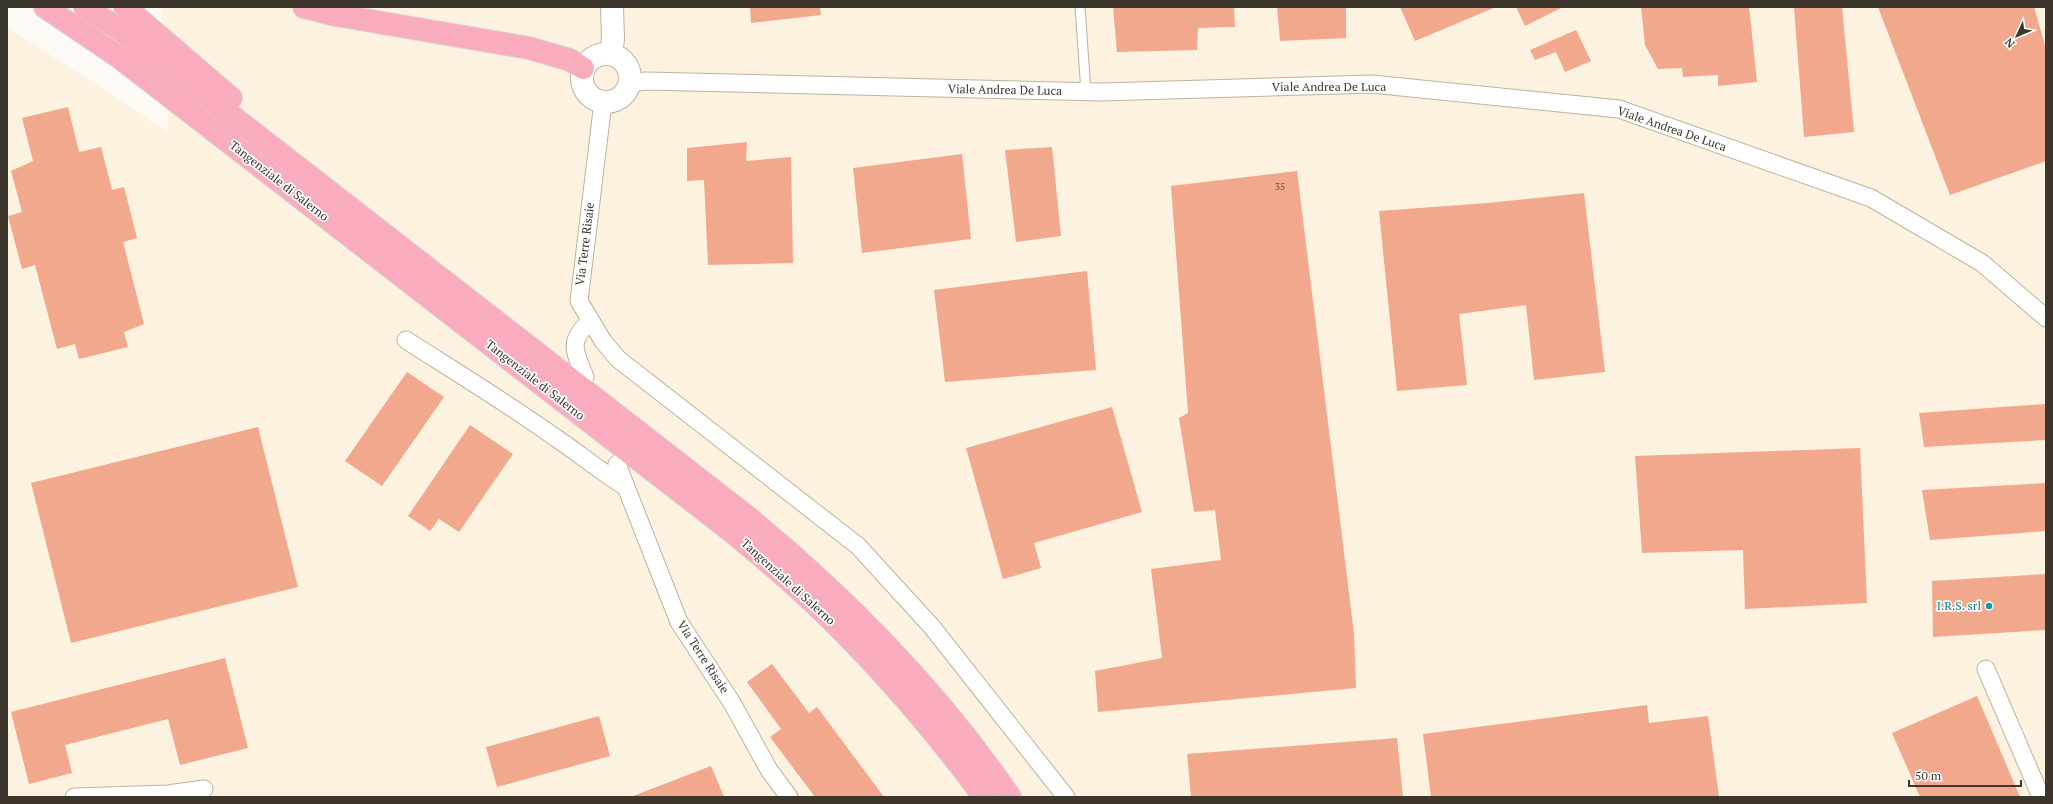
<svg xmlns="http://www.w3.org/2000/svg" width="2053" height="804" font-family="'PT Serif',serif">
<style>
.built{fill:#fdf2df}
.building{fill:#f1a88d}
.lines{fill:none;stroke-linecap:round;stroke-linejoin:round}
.lane-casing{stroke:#c0b29b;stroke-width:11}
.street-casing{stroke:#c0b29b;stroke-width:19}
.secondary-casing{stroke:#c0b29b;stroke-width:24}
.highway-casing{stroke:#d8d7d5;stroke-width:24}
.lane{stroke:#fff;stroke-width:9}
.street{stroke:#fff;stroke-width:17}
.secondary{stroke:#fff;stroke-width:22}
.highway{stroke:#f9acbd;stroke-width:22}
.culture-dot{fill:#0f9aa8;stroke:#fff;stroke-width:1.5}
.labels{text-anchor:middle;stroke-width:3.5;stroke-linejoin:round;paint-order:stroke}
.number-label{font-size:10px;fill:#695245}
.street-label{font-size:12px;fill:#3c362d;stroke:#fff}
.culture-label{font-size:12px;fill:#0d838f;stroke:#fff;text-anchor:end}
</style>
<rect width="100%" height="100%" fill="#fdfaf5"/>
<path class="built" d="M161,7H2046V797H7V27L169,132Z"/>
<path class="building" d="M750,7H820L821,15L751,23Z
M1113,7H1234L1235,27L1198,28L1197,50L1117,52Z
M1277,7H1346V38L1280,41Z
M1400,7H1496L1415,41Z
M1516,7H1563L1525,26Z
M1641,7H1749L1757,82L1718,86V75L1683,77L1682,68L1658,69L1645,45Z
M1794,7H1842L1854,132L1804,137Z
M1878,7H2034L2046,49V161L1950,195Z
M1576,30L1591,61L1565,72L1556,52L1535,60L1530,50Z
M68,107L79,152L101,147L112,190L124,187L137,238L123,242L144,324L124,332L128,347L79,359L75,344L57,349L35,265L22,269L8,216L22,212L11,171L33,161L22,118Z
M747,142L746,161L791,157L793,263L708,265L704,180L687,181V148Z
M1052,147L1061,236L1016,242L1005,150Z
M962,154L971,239L862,253L853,168Z
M1297,171L1354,634L1356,688L1098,712L1095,671L1162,658L1151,569L1221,560L1215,510L1194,512L1179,418L1188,413L1171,186Z
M1584,193L1605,372L1534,380L1526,305L1459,314L1467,385L1397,391L1379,211L1488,203Z
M1087,271L1096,370L945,382L934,290Z
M407,372L444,397L382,486L345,461Z
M2046,404V440L1924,447L1919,413Z
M1112,407L1142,512L1034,543L1041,568L1003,579L966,448Z
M470,425L513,454L459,532L439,519L430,531L408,516Z
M258,427L298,587L71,643L31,483Z
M1860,448L1867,603L1745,609L1743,550L1642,553L1635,456Z
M2046,483V531L1930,540L1922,490Z
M2046,574V630L1933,637L1932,581Z
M225,658L248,748L180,765L168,719L65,745L72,773L29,784L11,712Z
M772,664L809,713L817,707L884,797H815L770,737L781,729L747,682Z
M1977,696L2020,797H1920L1892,733Z
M1647,705L1649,723L1708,716L1719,797H1431L1423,734Z
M599,716L610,756L497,787L486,747Z
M1397,738L1403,797H1191L1187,754Z
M711,766L724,797H634L633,796Z"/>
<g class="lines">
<g class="lane-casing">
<path id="lane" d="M1080,7L1086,92"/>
</g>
<g class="street-casing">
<path id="street" d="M630,83L646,81L1102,92L1372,84L1619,109L1871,198L1982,263L2046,318
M603,102L579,301L603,341L618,359L858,546L932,627L1066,797
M406,340C456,372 507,403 556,438C580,454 601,472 626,487
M585,377C575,351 567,343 590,321
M617,464L679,622L732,703L769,770L789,797
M1986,669L2041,797
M74,797L168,794L204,789"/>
</g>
<g class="secondary-casing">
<path id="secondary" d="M582 78a24 24 0 1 1 48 0a24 24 0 1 1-48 0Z
M611,54L613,39L612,7"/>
</g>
<g class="highway-casing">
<path id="highway" d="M45,7L119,57L731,531C760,555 789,579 816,605C878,664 933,728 984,797
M85,7L123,32L215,103L745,515C845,597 937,690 1010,797
M125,7L231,98
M304,7L336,15L529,48L570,60L583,68"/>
</g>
<use href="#lane" class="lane"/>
<use href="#street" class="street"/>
<use href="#secondary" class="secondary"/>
<use href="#highway" class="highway"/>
</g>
<circle class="culture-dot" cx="1989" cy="606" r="4"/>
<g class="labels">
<g class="number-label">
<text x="1280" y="190">35</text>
</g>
<g class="street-label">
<text x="1329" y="91">Viale Andrea De Luca</text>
<text transform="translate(1005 90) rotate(1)" y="4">Viale Andrea De Luca</text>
<text transform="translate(1672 129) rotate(19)" y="4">Viale Andrea De Luca</text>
<text transform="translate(279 181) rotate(38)" y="4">Tangenziale di Salerno</text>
<text transform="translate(585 244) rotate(-83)" y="4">Via Terre Risaie</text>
<text transform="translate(535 380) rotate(38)" y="4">Tangenziale di Salerno</text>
<text transform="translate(788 582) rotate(42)" y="4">Tangenziale di Salerno</text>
<text transform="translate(703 657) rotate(57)" y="4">Via Terre Risaie</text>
</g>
<g class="culture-label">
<text x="1981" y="610">I.R.S. srl</text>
</g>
</g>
<rect width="2053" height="804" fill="none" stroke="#3c362d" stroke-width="16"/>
<g transform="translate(2017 36) rotate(226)" stroke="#ffffff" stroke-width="3" paint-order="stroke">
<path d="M0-3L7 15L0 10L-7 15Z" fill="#3c362d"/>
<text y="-6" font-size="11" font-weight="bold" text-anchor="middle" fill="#3c362d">N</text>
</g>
<path d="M1909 780v6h112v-6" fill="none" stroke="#3c362d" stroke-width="2"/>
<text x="1915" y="780" font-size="12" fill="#3c362d" stroke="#ffffff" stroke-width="3" paint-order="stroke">50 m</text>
</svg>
